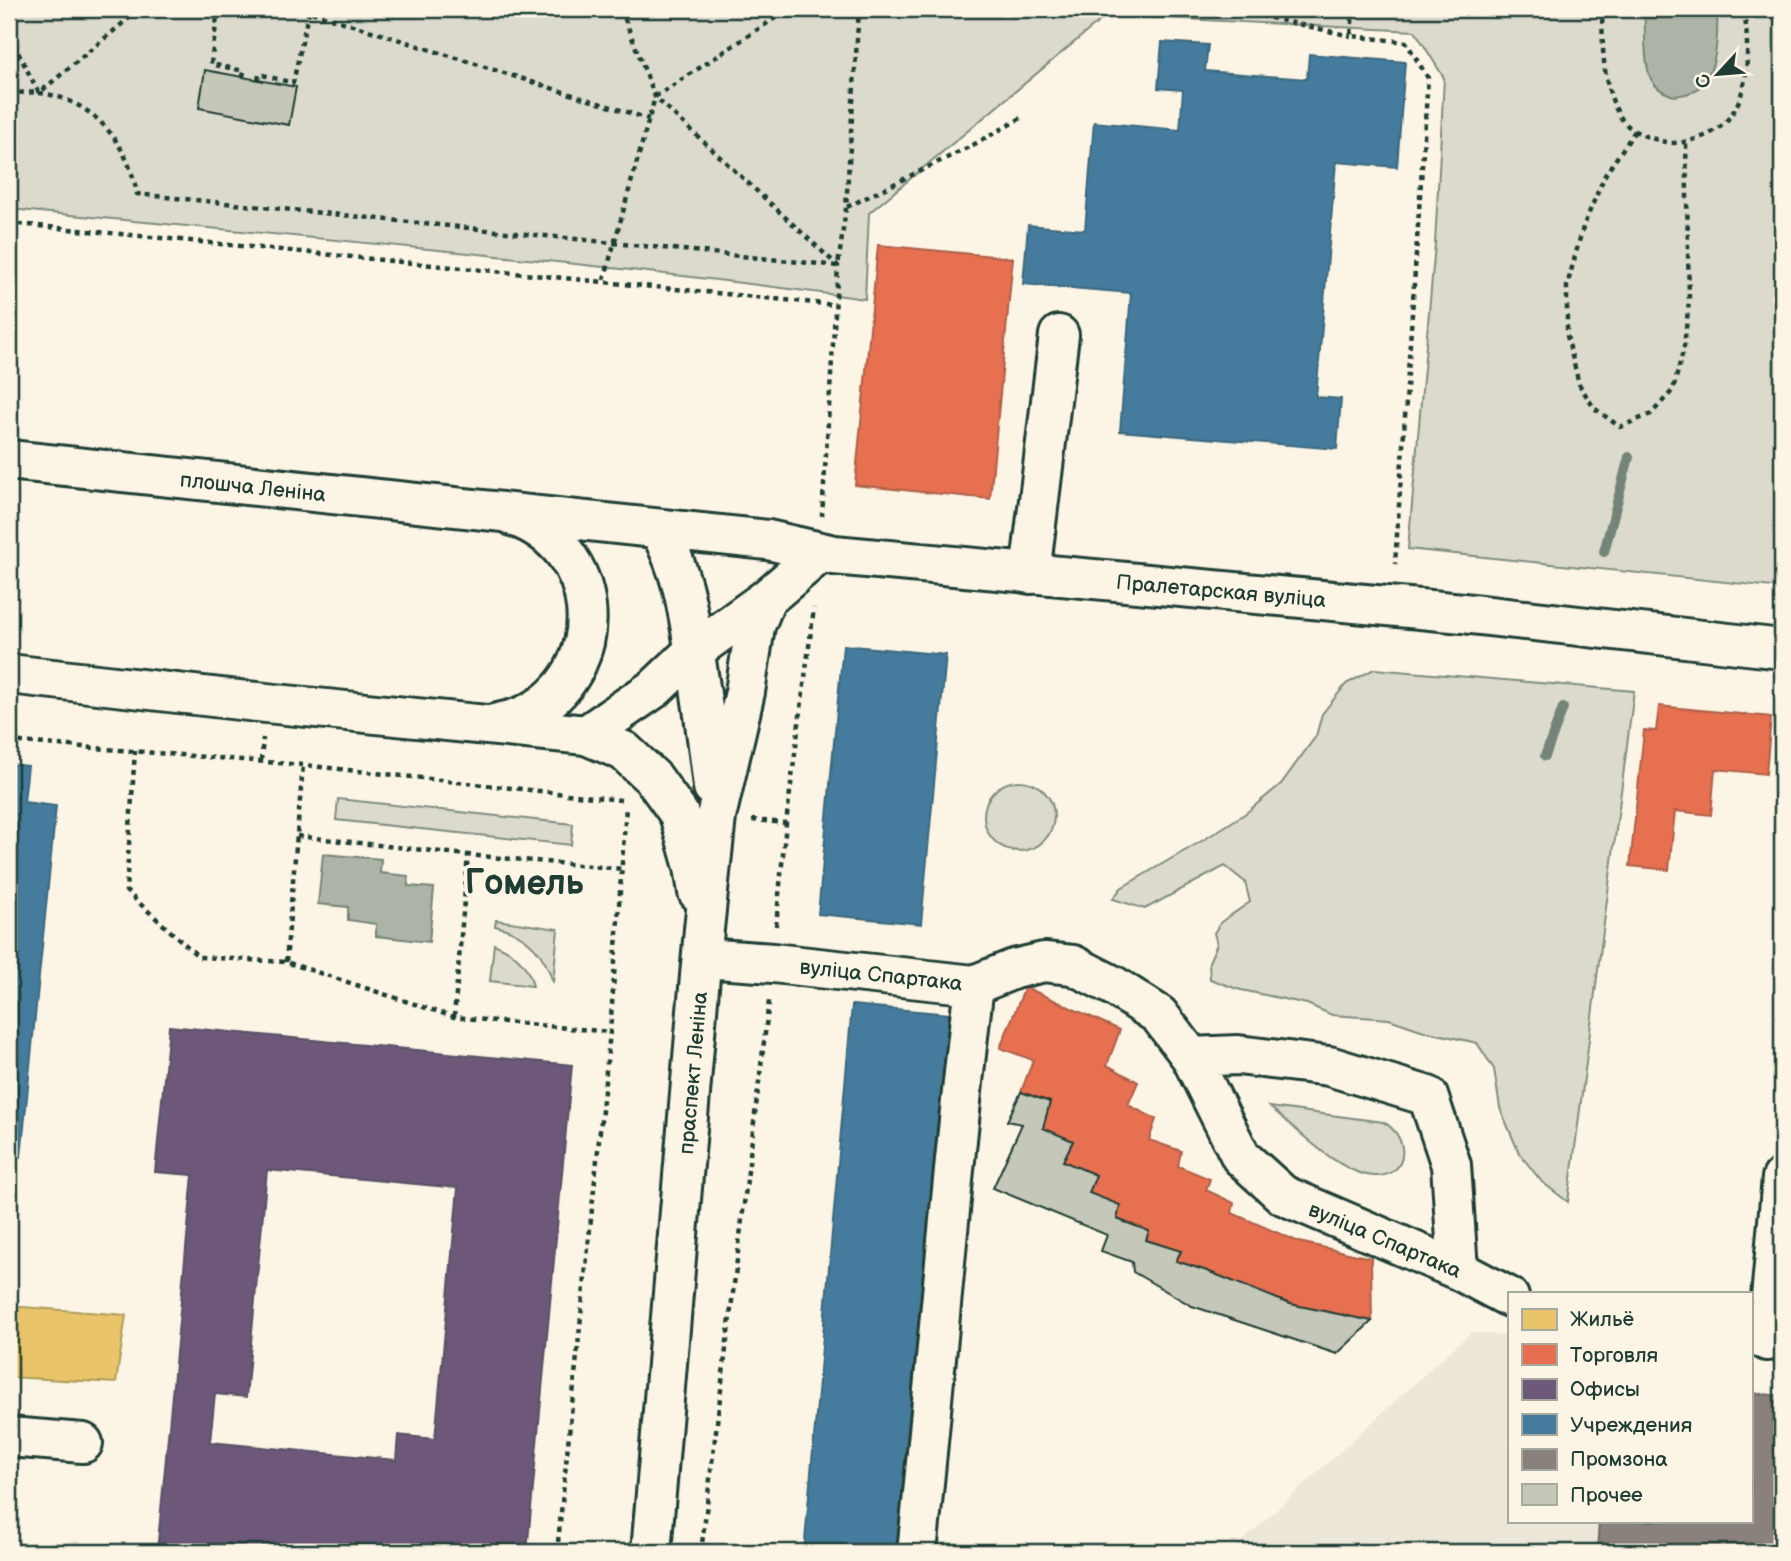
<svg xmlns="http://www.w3.org/2000/svg" width="1791" height="1561" font-family="'Balsamiq Sans',sans-serif">
<style>
.built{fill:#ece7d8}
.green{fill:#dcdacc;stroke:#7e8c80;stroke-width:2}
.water{fill:#aeb3a7;stroke:#758479;stroke-width:2}
.homes{fill:#e9c46a;stroke:#ac9c5a;stroke-width:2}
.shops{fill:#e76f51;stroke:#ab6048;stroke-width:2}
.offices{fill:#6d597a;stroke:#565165;stroke-width:2;fill-rule:evenodd}
.public{fill:#457b9d;stroke:#3a687e;stroke-width:2}
.industry{fill:#8a817c;stroke:#6a6d66;stroke-width:2}
.lines{fill:none;stroke-linecap:round;stroke-linejoin:round}
.stream{stroke:#758479;stroke-width:10}
.building{fill:#c5c7b9;stroke:#1f3d34;stroke-width:2}
.minor-casing{stroke:#1f3d34;stroke-width:44}
.major-casing{stroke:#1f3d34;stroke-width:44}
.path{stroke:#1f3d34;stroke-width:4.5;stroke-dasharray:5 5;stroke-linecap:butt}
.minor{stroke:#fcf5e5;stroke-width:38}
.major{stroke:#fcf5e5;stroke-width:38}
.labels{text-anchor:middle;stroke-width:7;stroke-linejoin:round;paint-order:stroke}
.street-label{font-size:21px;fill:#1f3d34;stroke:#fcf5e5}
.town-label{font-size:35px;font-weight:bold;fill:#1f3d34;stroke:#fcf5e5}
</style>
<rect width="100%" height="100%" fill="#fcf5e5"/>
<filter id="ink" filterUnits="userSpaceOnUse"><feTurbulence type="fractalNoise" baseFrequency=".0143" numOctaves="2"/><feDisplacementMap in="SourceGraphic" scale="14" xChannelSelector="R" yChannelSelector="G"/><feConvolveMatrix kernelMatrix="1 2 1 2 8 2 1 2 1" color-interpolation-filters="sRGB"/></filter>
<g filter="url(#ink)">
<path class="built" d="M1471,1332L1509,1336V1521H1751V1393L1782,1396V1552H1230Z"/>
<path class="green" d="M9,9H1782V588L1408,549L1435,244L1444,78L1415,31L1107,15L869,213L865,299C580,260 294,237 9,209Z
M1374,669L1634,691L1568,1202L1542,1182L1519,1153L1500,1108L1494,1069L1477,1043L1424,1031L1389,1019L1332,1015L1307,1004L1237,989L1210,979L1209,962L1217,944L1214,933L1221,922L1250,902L1245,882L1225,866L1145,909L1113,899L1121,888L1205,839L1246,813L1281,784L1316,736L1322,714L1346,684Z
M984 816a35 35 0 1 1 70 0a35 35 0 1 1-70 0Z
M338,799L573,824L571,845L336,820Z
M496,920L558,929L553,983C545,953 526,933 495,926Z
M494,944C514,952 528,964 533,986L490,981Z
M1270,1107L1383,1122C1410,1136 1409,1175 1378,1176C1343,1178 1296,1128 1270,1107Z"/>
<path class="water" d="M1644,9H1717C1718,35 1719,86 1686,94C1680,95 1676,97 1671,95C1662,92 1655,87 1651,79C1643,63 1646,27 1644,9Z
M323,854L381,859L380,873L408,876V886L434,888L429,942L376,936V924L348,920V907L318,904Z"/>
<path class="homes" d="M9,1306L126,1315L116,1383L9,1377Z"/>
<path class="shops" d="M878,245L1013,258L990,499L855,485Z
M1659,706L1771,717L1766,774L1715,769L1711,815L1675,811L1669,870L1630,866L1644,730L1656,731Z
M1025,987L1120,1030L1107,1065L1138,1082L1128,1105L1156,1119L1149,1140L1181,1151L1178,1166L1210,1179L1206,1190L1234,1203L1232,1213L1299,1242L1371,1258L1372,1321L1290,1304L1207,1271L1176,1261L1181,1251L1146,1240L1149,1231L1117,1219L1120,1205L1089,1193L1096,1175L1063,1161L1073,1141L1043,1128L1050,1102L1021,1092L1033,1060L1000,1048Z"/>
<path class="offices" d="M169,1026L572,1065L527,1552H157L193,1175L155,1172ZM267,1170L458,1188L435,1439L398,1435L396,1460L210,1442L215,1394L246,1397Z"/>
<path class="public" d="M1162,42L1208,45L1205,71L1307,79L1309,54L1405,62L1397,167L1336,162L1316,397L1341,399L1337,449L1120,431L1131,293L1023,284L1028,225L1085,230L1094,122L1180,130L1183,90L1158,88Z
M843,645L946,655L921,924L818,914Z
M9,764L28,766L24,802L56,806L21,1157L9,1156Z
M852,1005L949,1014L902,1552H804Z"/>
<path class="industry" d="M1751,1393L1782,1396V1552H1597L1599,1521H1751Z"/>
<g class="lines">
<path class="stream" d="M1604,552L1629,457
M1545,756L1563,708"/>
</g>
<path class="building" d="M205,70L296,87L289,125L199,108Z
M1021,1092L1050,1102L1043,1128L1073,1141L1063,1161L1096,1175L1089,1193L1120,1205L1117,1219L1149,1231L1146,1240L1181,1251L1176,1261L1207,1271L1290,1304L1372,1321L1337,1354L1192,1306L1133,1272L1132,1262L1101,1251L1107,1235L993,1188L1022,1124L1007,1121Z"/>
<g class="lines">
<g class="minor-casing">
<path id="minor" d="M1030,574L1059,335
M703,958L773,963L974,985L1014,969L1044,962L1073,965L1114,986L1159,1015L1191,1057L1241,1157L1283,1195L1458,1270L1509,1297
M1191,1057L1238,1055L1329,1066L1428,1096L1451,1165L1458,1270
M1767,1341L1782,1178
M9,1437L83,1443
M917,1552C937,1363 951,1174 974,985"/>
</g>
<g class="major-casing">
<path id="major" d="M9,460L768,540L834,555L1463,613L1782,649
M660,530C683,575 687,605 695,654C702,699 708,742 713,787
M9,674L266,703L586,735L624,751L654,779L679,814L694,867L698,892
M494,724C508,721 522,718 535,710C612,663 601,548 515,517
M586,735L655,688L694,651L766,599L820,553
M651,1552L704,929L716,817L745,692L755,626L766,599"/>
</g>
<path class="path" d="M218,9L211,64L244,71L243,77
M302,9L649,119
M621,9L655,97L838,266L822,516
M1231,9L1351,36
M1353,9L1351,36L1406,42L1428,78L1395,564
M1602,9C1603,45 1601,86 1621,118C1630,132 1647,137 1662,141C1674,145 1687,142 1699,138C1753,121 1750,54 1744,9
M9,35L39,93L140,9
M258,80L259,74L293,83L309,10
M9,94C76,83 126,131 137,194L838,266L846,208L859,9
M1635,131L1605,175L1583,227L1567,286V336L1579,384L1594,408L1620,427L1651,414L1673,390L1684,347L1689,301L1686,142
M847,207L973,145L1023,117
M9,223L836,305
M604,280L655,97L789,9
M9,741L303,765L621,800
M135,750L126,891L199,957L286,962L454,1017L610,1032
M261,761L263,738
M752,820L786,823
M297,836L468,855L623,869
M776,926L786,823L814,608
M286,962L303,765
M454,1017L468,855
M557,1552L610,1032L626,807
M701,1552L769,1001"/>
<use href="#minor" class="minor"/>
<use href="#major" class="major"/>
</g>
</g>
<g class="labels">
<g class="street-label">
<text transform="translate(253 487) rotate(6)" y="7">плошча Леніна</text>
<text transform="translate(1221 591) rotate(5)" y="7">Пралетарская вуліца</text>
<text transform="translate(881 975) rotate(6)" y="7">вуліца Спартака</text>
<text transform="translate(693 1073) rotate(-85)" y="7">праспект Леніна</text>
<text transform="translate(1385 1240) rotate(23)" y="7">вуліца Спартака</text>
</g>
<g class="town-label">
<text x="524" y="894">Гомель</text>
</g>
</g>
<rect width="1791" height="1561" fill="none" stroke="#fcf5e5" stroke-width="35"/>
<rect x="18" y="18" width="1756" height="1526" fill="none" stroke="#1f3d34" stroke-width="2.5" filter="url(#ink)"/>
<rect x="1508" y="1292" width="245" height="231" fill="#fcf5e5" stroke="#a4ab9e" stroke-width="2"/>
<rect x="1522" y="1309" width="35" height="21" fill="#e9c46a" stroke="#a4ab9e" stroke-width="2"/>
<text x="1570" y="1326" font-size="21" fill="#1f3d34">Жильё</text>
<rect x="1522" y="1344" width="35" height="21" fill="#e76f51" stroke="#a4ab9e" stroke-width="2"/>
<text x="1570" y="1362" font-size="21" fill="#1f3d34">Торговля</text>
<rect x="1522" y="1379" width="35" height="21" fill="#6d597a" stroke="#a4ab9e" stroke-width="2"/>
<text x="1570" y="1396" font-size="21" fill="#1f3d34">Офисы</text>
<rect x="1522" y="1414" width="35" height="21" fill="#457b9d" stroke="#a4ab9e" stroke-width="2"/>
<text x="1570" y="1432" font-size="21" fill="#1f3d34">Учреждения</text>
<rect x="1522" y="1449" width="35" height="21" fill="#8a817c" stroke="#a4ab9e" stroke-width="2"/>
<text x="1570" y="1466" font-size="21" fill="#1f3d34">Промзона</text>
<rect x="1522" y="1484" width="35" height="21" fill="#c5c7b9" stroke="#a4ab9e" stroke-width="2"/>
<text x="1570" y="1502" font-size="21" fill="#1f3d34">Прочее</text>
<g transform="translate(1718 74) rotate(244)" stroke="#fcf5e5" stroke-width="5" paint-order="stroke">
<path d="M0-5L12 26L0 18L-12 26Z" fill="#1f3d34"/>
<text y="-10" font-size="19" font-weight="bold" text-anchor="middle" fill="#1f3d34">С</text>
</g>
</svg>
